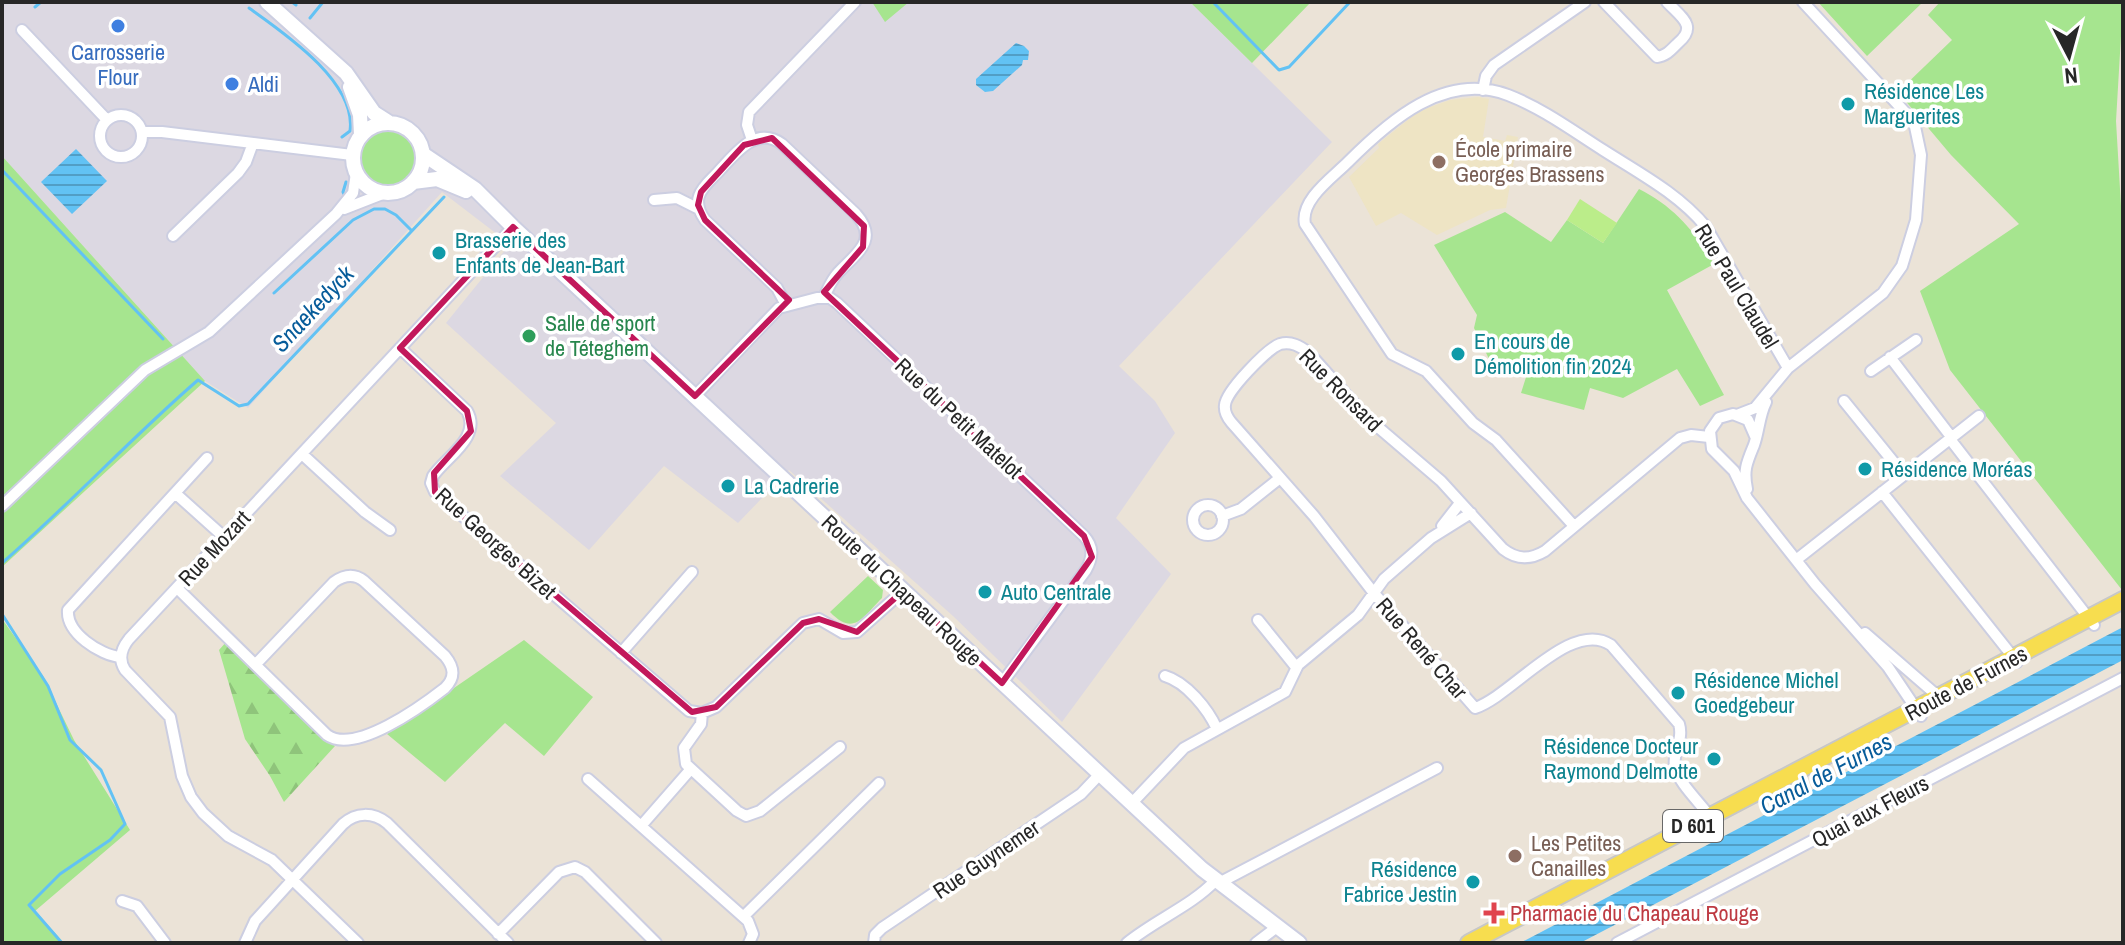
<svg xmlns="http://www.w3.org/2000/svg" width="2125" height="945" font-family="'Archivo Narrow',sans-serif">
<style>
.industrial{fill:#dcd8e2}
.education{fill:#eee4c4}
.green{fill:#a6e58f}
.forest{fill:url(#forest-firs)}
.pitch{fill:#bbed8a}
.water{fill:url(#water-rules)}
.lines{fill:none;stroke-linecap:round;stroke-linejoin:round}
.stream{stroke:#62c2f4;stroke-width:3}
.street-casing{stroke:#cccee1;stroke-width:14}
.secondary-casing{stroke:#cccee1;stroke-width:18}
.primary-casing{stroke:#c7c7c7;stroke-width:20}
.street{stroke:#fff;stroke-width:10}
.secondary{stroke:#fff;stroke-width:14}
.primary{stroke:#f7dd4f;stroke-width:16}
.rail{stroke:#9a9bb2;stroke-width:3}
.marked{fill:none;stroke:#c2185b;stroke-width:6;stroke-linejoin:round}
.shop-dot{fill:#3f7fe0;stroke:#fff;stroke-width:3}
.culture-dot{fill:#0f9aa8;stroke:#fff;stroke-width:3}
.education-dot{fill:#8d6e63;stroke:#fff;stroke-width:3}
.leisure-dot{fill:#2e9e5b;stroke:#fff;stroke-width:3}
.health-dot{fill:#e0444e;stroke:#fff;stroke-width:3}
.labels{text-anchor:middle;stroke-width:7;stroke-linejoin:round;paint-order:stroke}
.shield{fill:#fff;stroke:#686868;stroke-width:2}
.shield-label{font-size:20px;font-weight:bold;fill:#272727}
.shop-label{font-size:22px;fill:#366cbe;stroke:#fff}
.culture-label{font-size:22px;fill:#0d838f;stroke:#fff;text-anchor:start}
.education-label{font-size:22px;fill:#785e54;stroke:#fff;text-anchor:start}
.street-label{font-size:22px;fill:#272727;stroke:#fff}
.leisure-label{font-size:22px;fill:#27864d;stroke:#fff;text-anchor:start}
.health-label{font-size:22px;fill:#be3a42;stroke:#fff;text-anchor:start}
.water-label{font-size:24px;font-style:italic;fill:#075c9a;stroke:#fff}
</style>
<defs>
<pattern id="forest-firs" width="22" height="20" patternUnits="userSpaceOnUse" patternTransform="scale(2)"><rect width="22" height="20" fill="#a6e58f"/><path d="M5 1l3.5 6h-7zM16 11l3.5 6h-7z" fill="#8fc47b"/></pattern>
<pattern id="water-rules" width="6" height="5" patternUnits="userSpaceOnUse" patternTransform="scale(2)"><rect width="6" height="5" fill="#62c2f4"/><path d="M0 2.5h6" fill="none" stroke="#519ec6"/></pattern>
</defs>
<rect width="100%" height="100%" fill="#ebe3d7"/>
<path class="industrial" d="M2,2H872L885,21L909,2H1190L1332,142L1119,366L1155,401L1175,433L1116,518L1171,574L1062,722L953,616L789,470L738,523L664,466L589,550L500,476L556,423L446,323L510,244L442,192L248,408L205,381L2,156Z"/>
<path class="education" d="M1478,97L1489,99L1483,137L1505,141L1507,135L1518,137L1506,208L1490,210L1437,235L1401,213L1376,226L1349,177L1379,148L1378,144L1419,111L1450,100Z"/>
<path class="green" d="M872,2H909L885,22Z
M1190,2H1311L1252,63Z
M1818,2H1923L1867,56Z
M1940,2H2123L2116,121L2123,240L2122,590L1950,370L1920,291L2019,224L1951,155L1898,92L1952,40L1928,15Z
M359 158a29 29 0 1 1 58 0a29 29 0 1 1-58 0Z
M2,156L205,381L2,567Z
M1639,189C1673,206 1695,231 1714,264L1667,290L1724,395L1700,406L1677,369L1623,398L1590,388L1584,410L1521,393L1528,371L1490,361L1474,328L1477,315L1434,245L1505,212L1551,242L1567,220L1603,243Z
M868,576L883,590L882,598C863,617 854,637 830,612Z
M2,619L43,676L74,740L130,830L35,911L64,943H2Z
M524,640L593,697L544,756L505,723L445,782L387,734Z"/>
<path class="forest" d="M227,641L335,746L284,802L270,776L245,739L219,650Z"/>
<path class="pitch" d="M1580,199L1617,223L1603,243L1567,220Z"/>
<path class="water" d="M1016,43L1024,46L1029,51L1028,60H1023L1022,65L993,91L985,92L976,85V79Z
M76,149L107,181L72,214L41,182Z
M2123,627V660L1580,943H1520Z"/>
<g class="lines">
<path class="stream" d="M292,2L296,5
M1213,2L1279,70L1289,67L1350,2
M35,7L41,2
M249,8C284,33 357,82 350,131L342,137
M310,18L323,2
M2,170L163,339
M345,196L343,192L346,182
M274,293L353,220L374,209H385L396,215L411,230
M2,563C70,504 131,438 198,380L239,406L248,404L444,197
M2,614L48,686L70,740L101,770L125,824L110,840L60,874L29,905L62,943"/>
<g class="street-casing">
<path id="street" d="M1604,2L1657,57C1666,56 1671,50 1678,43C1698,26 1681,17 1667,2
M22,30L107,120
M1483,90L1486,76L1494,65L1585,2
M100 136a21 21 0 1 1 42 0a21 21 0 1 1-42 0Z
M142,132H162L352,155
M752,140L747,125L749,112L855,2
M654,200L677,198L699,209
M344,209L385,193
M173,236L238,173L246,162L253,143
M786,305L777,288L705,220C700,213 696,205 699,196C702,186 713,178 719,171C736,153 756,125 782,144L856,214C880,241 855,254 837,274C831,281 828,289 824,297
M400,348L467,411C482,437 446,457 433,476L431,483L435,492L689,711L702,713L716,707L803,623L819,619L843,633L857,632L903,591
M1890,357L1952,438
M1871,371L1916,340
M695,396L779,308L817,298H830L837,303L1084,536C1094,547 1093,557 1086,570L1002,683
M1844,401L1904,475
M1737,415L1755,408L1788,368L1883,293L1902,266L1916,220L1921,155L1914,122L1803,2
M1755,436L1748,420L1733,414L1719,418L1710,431L1712,449L1734,471L1747,498L1815,584L1888,667L1921,716
M1709,437L1691,435L1680,438L1545,551C1530,560 1517,560 1503,549L1441,481L1365,416L1309,353C1300,346 1291,341 1280,344C1267,349 1226,391 1225,405C1224,412 1227,417 1231,422L1314,516L1373,592L1475,708C1512,696 1571,618 1611,645L1679,724C1684,740 1672,752 1675,767C1679,785 1706,808 1716,825
M1950,439L2094,625
M302,454L365,512L390,530
M1747,489C1743,470 1747,462 1754,445C1759,431 1759,416 1766,402
M1882,492L2017,662
M175,493L224,537
M1193 520a15 15 0 1 1 30 0a15 15 0 1 1-30 0Z
M2,506L145,370L209,332L336,214L353,193L356,173
M1222,516L1241,509L1280,478
M1442,526L1460,503
M1574,526L1496,440L1473,423L1426,371L1392,354L1305,224C1300,200 1332,178 1348,162C1389,121 1445,71 1508,95C1542,108 1573,131 1603,150C1639,173 1679,194 1706,227L1788,368
M1796,560L1979,416
M177,588L327,735C355,755 422,706 445,688C456,677 454,667 445,656L364,581C354,573 344,575 334,582L256,664
M1258,620L1296,667
M1865,633L1940,698
M621,653L692,572
M120,657C100,655 66,633 68,610L207,458
M1165,676C1186,682 1208,709 1217,729
M702,713L701,724L684,748L686,764L737,811L746,816L760,811L840,747
M588,779L748,921L753,934L749,943
M1131,804L1184,748L1285,692L1298,665L1358,615L1384,579L1431,538L1471,513
M641,826L690,770
M1219,883L1437,768
M122,901L137,906L165,943
M744,916L879,783
M498,934L559,872L575,867L585,872L656,943
M245,943L255,921L343,824C356,812 373,812 387,823L508,943
M358,943L272,860L228,836L203,813L191,797L182,776L170,717L125,670C118,659 121,649 129,639L513,227
M874,943L875,935L882,928L1081,794L1100,774
M1127,943C1155,920 1191,906 1215,881
M1256,943L1277,927
M1617,943L2123,678"/>
</g>
<g class="secondary-casing">
<path id="secondary" d="M267,2L346,73L374,113L388,122
M350,87L360,115L361,134
M353 158a35 35 0 1 1 70 0a35 35 0 1 1-70 0Z
M423,154L475,189L513,227L1202,869L1299,943
M413,182L437,179L466,191"/>
</g>
<g class="primary-casing">
<path id="primary" d="M1469,943L2123,600"/>
</g>
<use href="#street" class="street"/>
<use href="#secondary" class="secondary"/>
<use href="#primary" class="primary"/>
<path class="rail" d="M2123,69V193"/>
</g>
<path class="marked" d="M772,138L864,226L863,247L824,292L1084,536L1092,557L1002,683L903,591L857,632L819,619L803,623L716,707L692,712L435,492L434,473L471,431L467,411L400,348L513,227L695,396L789,300L705,220L698,205L701,192L744,145Z"/>
<g class="shop-dot">
<circle cx="118" cy="26" r="8"/>
<circle cx="232" cy="84" r="8"/>
</g>
<g class="culture-dot">
<circle cx="1848" cy="104" r="8"/>
<circle cx="439" cy="253" r="8"/>
<circle cx="1458" cy="354" r="8"/>
<circle cx="1865" cy="469" r="8"/>
<circle cx="728" cy="486" r="8"/>
<circle cx="985" cy="592" r="8"/>
<circle cx="1678" cy="693" r="8"/>
<circle cx="1714" cy="759" r="8"/>
<circle cx="1473" cy="882" r="8"/>
</g>
<g class="education-dot">
<circle cx="1439" cy="162" r="8"/>
<circle cx="1515" cy="856" r="8"/>
</g>
<circle class="leisure-dot" cx="529" cy="336" r="8"/>
<path class="health-dot" d="M1490 901h8v8h8v8h-8v8h-8v-8h-8v-8h8z"/>
<g class="labels">
<rect class="shield" x="1663" y="810" width="60" height="32" rx="6"/>
<g class="shield-label">
<text x="1693" y="833">D 601</text>
</g>
<g class="shop-label">
<text x="118" y="60">Carrosserie<tspan x="118" dy="25">Flour</tspan></text>
<text x="248" y="92" text-anchor="start">Aldi</text>
</g>
<g class="culture-label">
<text x="1864" y="99">Résidence Les<tspan x="1864" dy="25">Marguerites</tspan></text>
<text x="455" y="248">Brasserie des<tspan x="455" dy="25">Enfants de Jean-Bart</tspan></text>
<text x="1474" y="349">En cours de<tspan x="1474" dy="25">Démolition fin 2024</tspan></text>
<text x="1881" y="477">Résidence Moréas</text>
<text x="744" y="494">La Cadrerie</text>
<text x="1001" y="600">Auto Centrale</text>
<text x="1694" y="688">Résidence Michel<tspan x="1694" dy="25">Goedgebeur</tspan></text>
<text x="1698" y="754" text-anchor="end">Résidence Docteur<tspan x="1698" dy="25">Raymond Delmotte</tspan></text>
<text x="1457" y="877" text-anchor="end">Résidence<tspan x="1457" dy="25">Fabrice Jestin</tspan></text>
</g>
<g class="education-label">
<text x="1455" y="157">École primaire<tspan x="1455" dy="25">Georges Brassens</tspan></text>
<text x="1531" y="851">Les Petites<tspan x="1531" dy="25">Canailles</tspan></text>
</g>
<g class="street-label">
<text transform="translate(1737 286) rotate(59)" y="8">Rue Paul Claudel</text>
<text transform="translate(1341 390) rotate(45)" y="8">Rue Ronsard</text>
<text transform="translate(959 418) rotate(43)" y="8">Rue du Petit Matelot</text>
<text transform="translate(496 543) rotate(42)" y="8">Rue Georges Bizet</text>
<text transform="translate(214 548) rotate(-47)" y="8">Rue Mozart</text>
<text transform="translate(902 590) rotate(43)" y="8">Route du Chapeau Rouge</text>
<text transform="translate(1422 648) rotate(49)" y="8">Rue René Char</text>
<text transform="translate(1966 683) rotate(-28)" y="8">Route de Furnes</text>
<text transform="translate(1870 811) rotate(-28)" y="8">Quai aux Fleurs</text>
<text transform="translate(986 859) rotate(-34)" y="8">Rue Guynemer</text>
</g>
<g class="leisure-label">
<text x="545" y="331">Salle de sport<tspan x="545" dy="25">de Téteghem</tspan></text>
</g>
<g class="health-label">
<text x="1510" y="921">Pharmacie du Chapeau Rouge</text>
</g>
<g class="water-label">
<text transform="translate(313 309) rotate(-47)" y="8">Snaekedyck</text>
<text transform="translate(1826 774) rotate(-28)" y="8">Canal de Furnes</text>
</g>
</g>
<rect width="2125" height="945" fill="none" stroke="#272727" stroke-width="8"/>
<g transform="translate(2069 56) rotate(174)" stroke="#ffffff" stroke-width="6" paint-order="stroke">
<path d="M0-6L14 30L0 20L-14 30Z" fill="#272727"/>
<text y="-12" font-size="22" font-weight="bold" text-anchor="middle" fill="#272727">N</text>
</g>
</svg>
